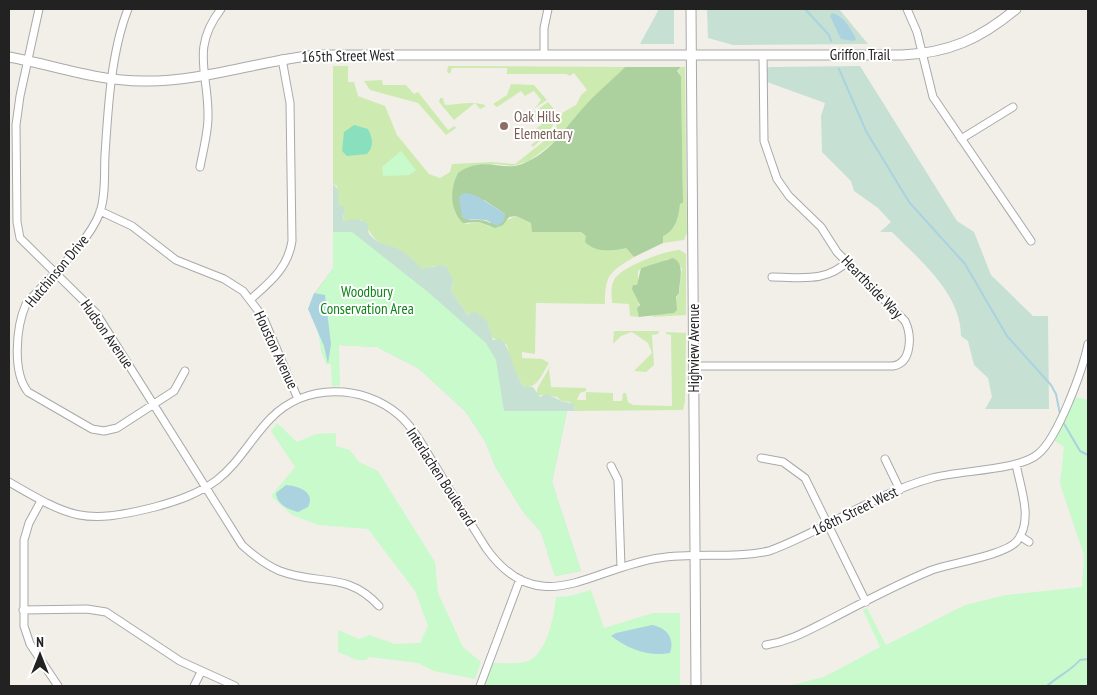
<svg xmlns="http://www.w3.org/2000/svg" width="1097" height="695" font-family="'PT Sans Narrow',sans-serif">
<style>
.grass{fill:#cdebb0}
.forest{fill:#add19e;fill-rule:evenodd}
.wetland{fill:#c6e0d4}
.park{fill:#c8facc}
.pitch{fill:#88e0be}
.water{fill:#aad3df}
.lines{fill:none;stroke-linecap:round;stroke-linejoin:round}
.stream{stroke:#aad3df;stroke-width:2}
.minor-casing{stroke:#a9a9a9;stroke-width:9}
.tertiary-casing{stroke:#a9a9a9;stroke-width:11}
.minor{stroke:#fff;stroke-width:7}
.tertiary{stroke:#fff;stroke-width:9}
.education-dot{fill:#8d6e63;stroke:#fff;stroke-width:2}
.labels{text-anchor:middle;stroke-width:4;stroke-linejoin:round;paint-order:stroke}
.street-label{font-size:15px;fill:#222;stroke:#fff}
.education-label{font-size:15px;fill:#785e54;stroke:#fff;text-anchor:start}
.park-label{font-size:15px;fill:#0c8416;stroke:#fff}
</style>
<rect width="100%" height="100%" fill="#f2efe9"/>
<path class="grass" d="M333,66H348V82H354L358,96L385,106L397,135L429,174L440,178L450,172L452,164L491,162L515,164L553,134L562,113L576,105L581,95L587,90L574,73L570,76L566,74H507V68H452L450,74L447,72L448,66L625,67L584,107L562,136L529,161L512,166L496,164L474,166L453,198C453,211 456,218 467,224L479,222L491,227L516,216L531,223L533,232H581L604,250L626,248L634,257C610,272 605,274 605,304L536,303L535,354L522,352V358L542,359L549,363C543,372 538,389 524,387L512,368L507,345C482,335 466,313 451,291L453,285L447,267L433,266L425,270L422,269L401,251L383,246L375,239L361,220L342,221L344,215L339,206L337,186L333,184Z
M681,67H685V71L687,233L684,240L663,243V236C676,232 679,215 680,204L683,203L681,76L678,71Z
M382,80L383,85H406L414,94L418,92L448,130L455,126L456,128L446,135L418,103L370,90L364,81Z
M511,84L534,85L547,100L535,108L541,100L534,91L525,96L521,91L497,107L493,104L507,95Z
M440,98H443L445,105C456,105 478,100 486,106L480,109L475,103L454,120L439,102Z
M548,102L557,113C554,129 545,136 533,147L531,145L541,137L536,129L542,124L533,113Z
M680,250L686,254V315L652,317L655,314H669L679,293L682,268L667,259L663,262L641,268L638,272L639,317L630,316L629,304L612,303C612,296 610,287 614,280C620,267 666,250 680,250Z
M614,331H659L658,334L652,335L654,365L646,372L634,371L652,353L648,343L632,332L621,336L613,344Z
M666,332L686,333L685,401L683,410L575,411V407L570,402L561,401L557,397L537,395V389L552,363L549,369L551,387L586,388V391L580,393L577,400H586V392L613,393V401H622L623,393H626L628,402L633,405L672,406L671,335L666,334Z"/>
<path class="forest" d="M625,67H681L677,71L681,76L683,203L680,204C679,216 676,231 663,236V243L634,257L626,248C612,251 596,253 585,242L586,236L581,232H532L531,223L516,216L509,217L503,225L495,228L479,222L463,223C449,210 450,188 458,173C483,155 502,172 522,164C551,153 564,129 583,108C596,93 611,81 625,67ZM484,200L505,214L490,223C481,217 469,223 462,216V209Z
M673,258C686,264 679,281 679,293L676,297L677,310L674,313L639,317L637,308L640,305L632,289L633,285H637L641,268Z"/>
<path class="wetland" d="M659,9H674V44H640Z
M707,9H839L868,44L733,45L708,38Z
M860,66L957,221L974,232L991,275L1033,316H1048L1049,409H985L992,397L988,378L974,365L968,341L961,336C961,294 920,260 892,232H880L891,222L878,208L854,191L851,181L822,152L821,116L825,103L767,82V68L770,67Z
M333,184L338,189L339,206H343L345,210L342,221L357,219L367,223C369,227 366,231 371,236C380,246 389,244 398,249C403,251 419,265 422,269L441,265L447,267C451,276 455,281 451,291L468,315L475,311L487,321L493,340L501,339C513,353 512,372 524,387H533L540,397L547,394L561,401L574,404L575,411H567L552,482L581,571L555,576L541,532L524,513L496,468L485,441L465,411L418,368L377,347L339,345V357L320,293H315L333,268Z"/>
<path class="park" d="M401,151L416,170L409,175L383,176L382,167Z
M333,232H352L428,292L486,343L496,360L504,411H567L552,482L581,571L555,576L541,532L524,513L496,468L485,441L465,411L418,368L377,347L339,345L340,386H332L331,364H326L321,351L313,297L333,268Z
M1075,397L1088,400V686H787L824,677L880,647L863,610L867,608L886,645L965,605L1006,595L1082,587L1084,555L1060,484L1064,447L1055,441Z
M277,423L297,442L316,434L336,433V446L350,450L359,462L378,471L435,562L438,593L463,647L481,662L475,679L434,671L418,663L369,657L366,660H357L338,652V630L359,639L369,635L395,644L420,643L428,626L415,591L368,529L318,525L292,515L271,496L295,467L271,431Z
M591,590L604,628L653,613H680V686H484L493,663C503,663 516,664 525,662C547,657 554,616 556,597L570,596Z"/>
<path class="pitch" d="M354,125L368,129C373,139 374,146 367,154L347,156L342,151L344,132Z"/>
<path class="water" d="M832,13C843,15 851,29 856,39L854,41L841,39L830,16Z
M467,193L477,196L505,214L504,221L497,226L486,220L465,219L462,216L459,197L462,194Z
M314,293L325,295L331,344L328,364L324,346L308,309Z
M286,485C298,486 316,492 308,507L298,512C288,509 277,505 276,493Z
M652,625C667,628 675,638 670,653C649,657 628,649 611,636L616,633Z"/>
<g class="lines">
<path class="stream" d="M805,9L829,35L831,41
M839,69L866,131L909,202L965,264L1007,336L1051,385L1056,394L1060,414
M1063,422L1080,451L1088,455
M1047,686C1057,677 1073,669 1080,660L1088,659"/>
<g class="minor-casing">
<path id="minor" d="M39,9L20,96L16,125L17,222L20,238L96,313L242,545C253,555 266,565 280,571C319,586 347,571 379,606
M128,9C111,52 108,108 105,155C104,174 106,194 100,212C89,243 48,279 26,304C16,327 12,372 28,392L92,429L104,431L117,428L174,391L185,371
M907,9L917,32L933,97L1031,241
M544,55V28L548,9
M961,139L1013,107
M200,167C203,151 208,133 208,117C209,74 190,49 221,9
M100,211L132,226L176,260L224,279L243,291L263,317L298,399
M772,277C801,277 826,283 848,261
M251,299C270,282 288,268 292,241L290,103L282,59
M694,366H893C912,363 912,335 905,321L837,252L821,227L789,196L777,179L764,141L763,55
M761,458L783,462L805,478L866,602
M885,459L900,490
M611,466L618,480L621,567
M9,482C71,518 83,525 155,507C177,501 198,494 217,480C239,463 252,437 271,418C305,383 363,384 399,415C415,429 425,450 436,467C452,494 469,521 486,548C539,623 593,567 659,558C695,552 733,559 769,551C824,531 876,493 932,478C960,470 1018,471 1038,454C1058,438 1083,369 1088,344
M41,501L29,523L24,540V626L30,644L58,686
M1020,536L1029,542
M23,610L87,609L106,612L180,661L235,686
M766,645C790,641 807,631 829,620C862,603 897,584 932,570C952,563 1006,555 1017,541C1034,520 1020,487 1016,464
M194,686L201,672
M480,686L520,579"/>
</g>
<g class="tertiary-casing">
<path id="tertiary" d="M691,9L696,686
M9,57C54,65 96,81 143,81C202,82 257,61 316,55H902C949,53 980,39 1016,9"/>
</g>
<use href="#minor" class="minor"/>
<use href="#tertiary" class="tertiary"/>
</g>
<circle class="education-dot" cx="504" cy="126" r="5"/>
<g class="labels">
<g class="street-label">
<text x="860" y="60">Griffon Trail</text>
<text transform="translate(348 56) rotate(-1)" y="5">165th Street West</text>
<text transform="translate(57 271) rotate(-50)" y="5">Hutchinson Drive</text>
<text transform="translate(872 287) rotate(46)" y="5">Hearthside Way</text>
<text transform="translate(107 334) rotate(55)" y="5">Hudson Avenue</text>
<text transform="translate(694 348) rotate(-90)" y="5">Highview Avenue</text>
<text transform="translate(276 350) rotate(65)" y="5">Houston Avenue</text>
<text transform="translate(441 477) rotate(57)" y="5">Interlachen Boulevard</text>
<text transform="translate(855 511) rotate(-26)" y="5">168th Street West</text>
</g>
<g class="education-label">
<text x="514" y="122">Oak Hills<tspan x="514" dy="17">Elementary</tspan></text>
</g>
<g class="park-label">
<text x="367" y="297">Woodbury<tspan x="367" dy="17">Conservation Area</tspan></text>
</g>
</g>
<rect width="1097" height="695" fill="none" stroke="#222222" stroke-width="20"/>
<g transform="translate(40 655)" stroke="#ffffff" stroke-width="4" paint-order="stroke">
<path d="M0-4L9 19L0 12L-9 19Z" fill="#222222"/>
<text y="-8" font-size="14" font-weight="bold" text-anchor="middle" fill="#222222">N</text>
</g>
</svg>
